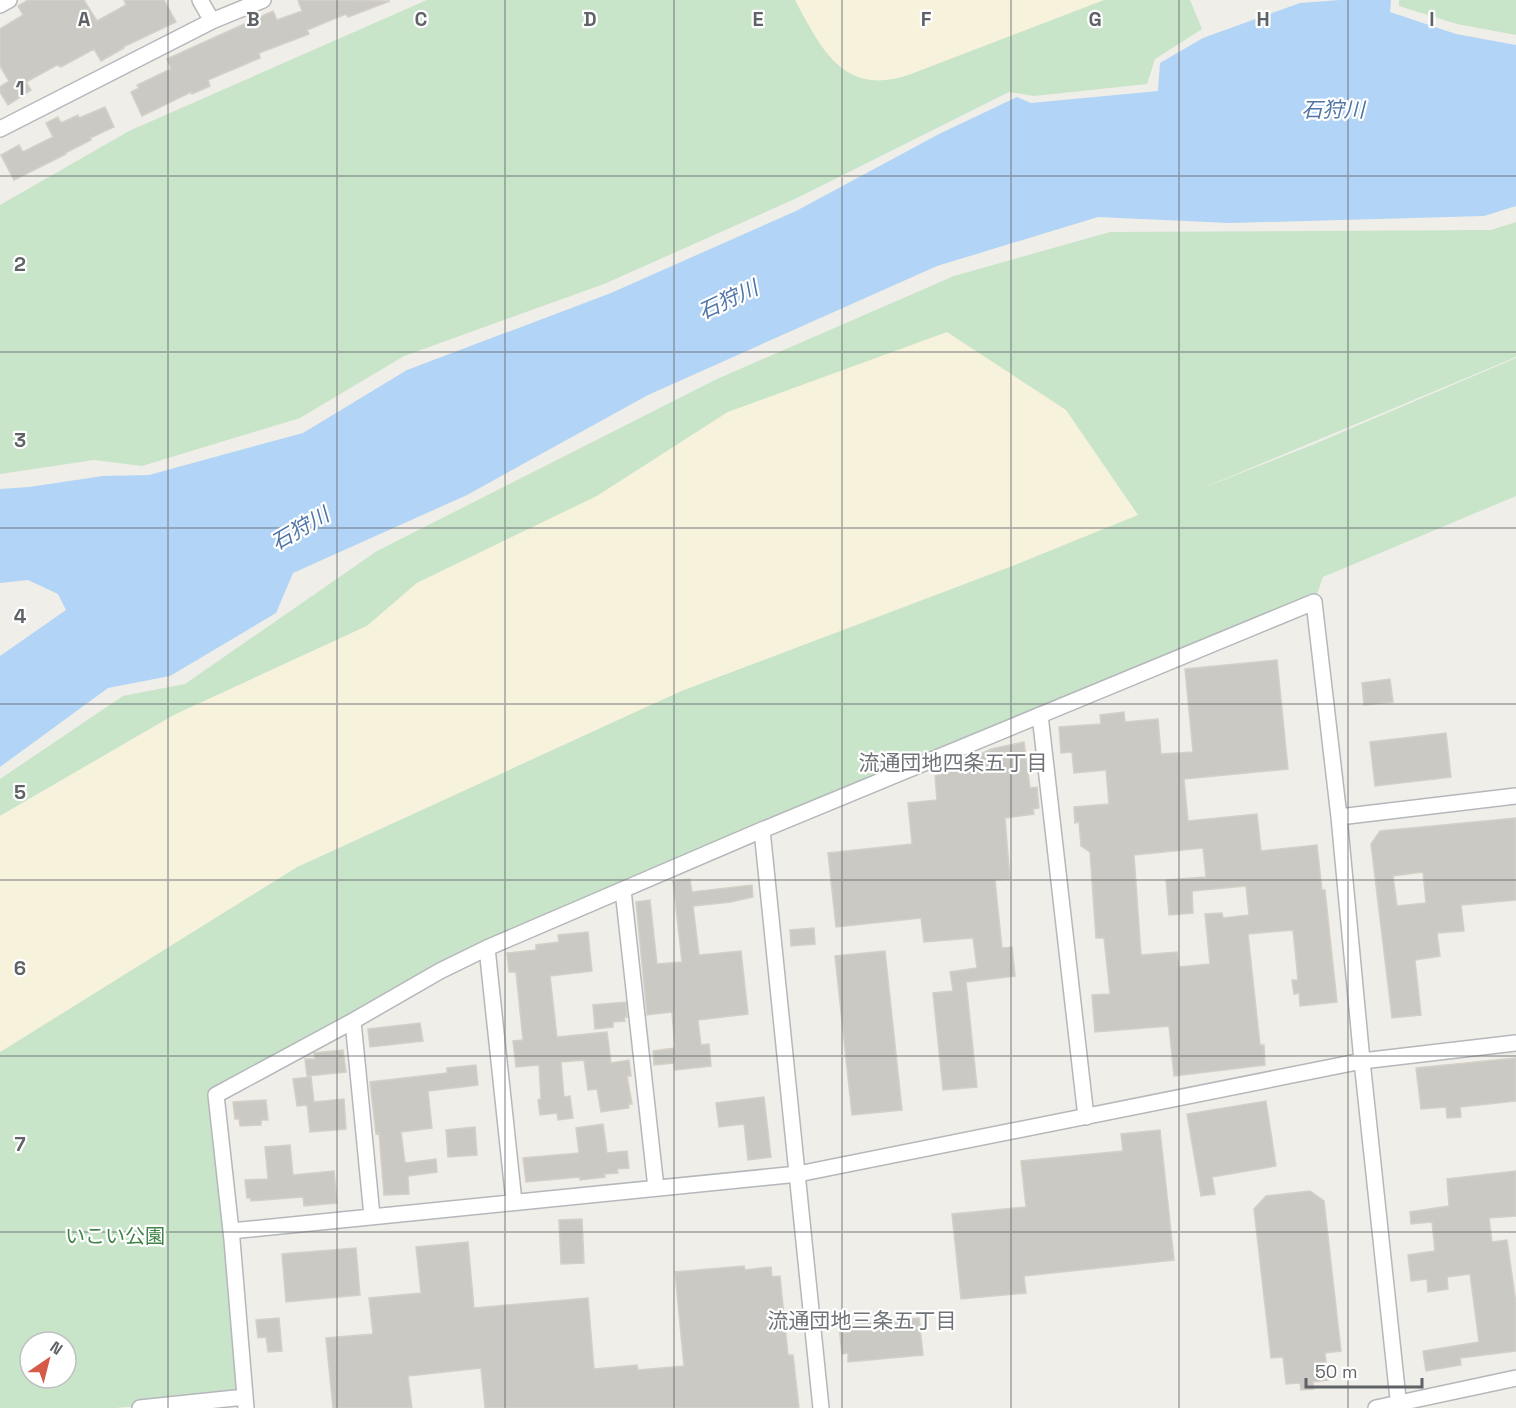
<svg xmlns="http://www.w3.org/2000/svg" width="1516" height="1408" font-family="'Space Grotesk','Noto Sans JP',sans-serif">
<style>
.green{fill:#c8e4c9;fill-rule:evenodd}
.sand{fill:#f7f2dc}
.water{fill:#b2d4f6}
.building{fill:#cbc9c4;stroke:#d4d0c7;stroke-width:1.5;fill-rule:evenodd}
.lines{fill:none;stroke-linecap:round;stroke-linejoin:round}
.minor-casing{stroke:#b5b7bb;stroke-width:18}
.minor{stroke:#fff;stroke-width:15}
.grid{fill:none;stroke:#5f6266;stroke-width:1.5;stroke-opacity:0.55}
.labels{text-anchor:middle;stroke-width:4.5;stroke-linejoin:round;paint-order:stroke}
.park-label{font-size:20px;fill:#418448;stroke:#fff}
.water-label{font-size:21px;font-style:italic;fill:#5075a6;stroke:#fff}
.neighbourhood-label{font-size:21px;fill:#707478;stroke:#fff}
.grid-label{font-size:20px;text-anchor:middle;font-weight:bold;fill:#5f6266;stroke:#fff;stroke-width:4.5;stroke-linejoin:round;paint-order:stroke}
</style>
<rect width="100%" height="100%" fill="#efeee8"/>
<path class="green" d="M427,0H1190L1202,29L1155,59L1147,84L1034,96L1009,92L797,198L604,284L404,356L300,418L142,466L94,460L0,474V205L129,131Z
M1399,0H1516V35L1457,24L1399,6Z
M1516,222V357L1198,490L1312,445L1516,358V496L1323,577L1314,602L487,948L216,1095L245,1397L115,1408H0V1052L297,867L681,691L1012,566L1138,514L728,412L597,496L417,583L367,626L174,715L0,816V779L123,696L185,684L377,551L717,379L954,276L1110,232L1491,230ZM30,1342H66V1378H30Z"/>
<path class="sand" d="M795,0H1104L911,74C845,98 822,51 795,0Z
M947,332L1066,410L1138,515L1012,566L681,691L297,867L0,1052V816L174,715L367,626L417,583L597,496L728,412Z"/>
<path class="water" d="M1340,0H1391L1390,12L1456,34L1516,45V206L1484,216L1230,223L1098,217L937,266L648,395L467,495L293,573L276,613L170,676L108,688L0,767V656L66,610L58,594L28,580L0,583V489L29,487L103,476L149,475L303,433L407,370L611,293L796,211L939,134L1017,97L1031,103L1158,91L1160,63L1203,38L1300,3Z"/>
<path class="building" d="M28,0H84L97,21L126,5L124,0H164L176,22L123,47L124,48L101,61L94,49L61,67L57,65L26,82L31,90L8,105L0,92V87L9,81L0,66V29L23,15L18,6Z
M298,0L390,1L348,17L346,14L307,30L309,34L259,53L260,58L208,80L210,86L192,94L191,92L142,116L131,92L139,88L137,85L171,69L167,59L273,11L277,20L302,11Z
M105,107L114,127L90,138L91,140L65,153L66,154L14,180L1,155L19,145L23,152L53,137L46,123L58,117L61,123L78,115L79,118Z
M1277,660L1288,769L1184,779L1188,821L1257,814L1261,851L1317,845L1322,890H1325L1337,1002L1300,1006L1299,993L1294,994L1292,980H1298L1293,930L1248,934L1260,1045H1264L1265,1065L1174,1076L1169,1026L1095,1032L1092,995L1110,994L1104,938H1096L1090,852L1081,846L1079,822L1075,823L1074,807L1109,804L1106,770L1074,773L1072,752L1061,753L1059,727L1101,724L1100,715L1124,712L1125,722L1158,719L1161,754L1193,752L1185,669ZM1203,848L1206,877L1166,880L1169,915L1193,913L1192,891L1246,886L1249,915L1223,918L1222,913L1205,914L1210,964L1179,967L1177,952L1141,955L1134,855Z
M1390,679L1393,702L1364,705L1362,683Z
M1446,733L1451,777L1375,786L1370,742Z
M1024,742L1030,788L1037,787L1039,808L1033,809L1034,814L1005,818L1010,879L995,880L1002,948L1012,947L1015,976L966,982L977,1087L943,1090L933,993L953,991L950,972L977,968L973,938L924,942L921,918L836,927L828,853L912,844L908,803L937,800L935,776L991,749Z
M1516,818V900L1461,905L1464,931L1437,933L1440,956L1415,960L1421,1015L1392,1018L1371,844L1380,831ZM1423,872L1426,903L1397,906L1393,876Z
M690,879L692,892L752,885L753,897L731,902L693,906L699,955L741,951L748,1014L698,1020L701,1045L709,1044L711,1066L675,1070L674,1063L654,1065L653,1051L675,1048L672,1012L647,1015L636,902L650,900L657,964L682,962L673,881Z
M814,928L815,944L791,946L790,930Z
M588,932L592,971L550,976L557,1037L607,1032L611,1063L629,1060L631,1076H627L632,1104H628L629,1108L601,1112L597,1089L588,1090L584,1060L561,1062L564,1097L570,1096L573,1118L558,1120L557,1113L540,1115L538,1100L541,1099L539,1065L516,1067L513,1041L523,1040L516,972H509L507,953L536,950V945L559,942L558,935Z
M885,951L902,1110L852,1115L835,956Z
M626,1002L627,1017H624L625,1021L613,1022V1027L595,1029L593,1005Z
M420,1023L423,1041L370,1047L368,1029Z
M343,1050L346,1072L307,1076L305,1059H315L314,1053Z
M1516,1058V1101L1460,1107L1461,1117L1447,1118L1446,1107L1421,1109L1416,1068Z
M476,1065L478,1085L428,1091L432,1128L401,1132L405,1163L436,1159L437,1172L408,1176L409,1194L384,1195L379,1133L376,1134L370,1082L447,1073V1068Z
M311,1077L314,1102L344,1099L346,1129L310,1132L307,1105L297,1106L293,1079Z
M764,1097L771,1157L748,1160L744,1124L719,1127L716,1103Z
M266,1100L268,1120H261V1125L240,1126L239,1119H235L233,1102Z
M1266,1101L1276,1166L1212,1177L1215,1194L1201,1196L1187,1114Z
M603,1124L607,1153L627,1151L629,1168L617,1169L618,1173L604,1174L605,1177L580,1180V1177L526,1182L523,1158L579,1153L576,1128Z
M475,1127L477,1155L448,1157L446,1130Z
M1160,1130L1174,1260L1024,1276L1026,1293L961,1299L952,1214L1026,1207L1021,1161L1123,1151L1121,1134Z
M290,1145L293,1175L334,1171L337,1203L304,1206L303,1197L251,1201V1198H247L245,1180L268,1179L265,1147Z
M1516,1171V1216L1489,1218L1492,1242L1507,1240L1516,1303V1351L1460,1358L1461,1365L1426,1371L1423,1351L1479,1342L1470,1274L1447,1277L1448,1289L1428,1292L1427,1279L1411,1281L1408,1255L1435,1251L1432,1222L1411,1224L1410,1212L1449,1206L1447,1179Z
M1310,1191L1324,1201L1341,1351L1325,1353L1328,1380L1313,1382L1314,1389L1301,1390L1300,1383L1286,1384L1283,1357L1271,1358L1254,1209L1266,1196Z
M582,1219L584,1263L561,1264L559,1220Z
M468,1242L474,1308L588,1298L594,1369L637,1365L638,1370L684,1366L675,1272L744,1266L745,1270L771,1267L772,1277L780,1276L788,1355H793L799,1408H485L481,1368L408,1376L412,1408H333L326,1338L373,1334L369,1298L421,1293L416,1247Z
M356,1248L360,1295L286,1302L282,1254Z
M279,1318L282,1351L268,1352L266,1337L258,1338L256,1320Z
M919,1318L923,1355L848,1362V1353L842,1354L839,1326Z"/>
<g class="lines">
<g class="minor-casing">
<path id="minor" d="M200,0L212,21
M0,5L9,0
M0,129L212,21L263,0
M1040,715L1086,1117
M1339,817L1516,796
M762,830L821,1408
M623,890L656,1188
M487,948L514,1202
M353,1021L372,1216
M231,1231L798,1174L1362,1061L1516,1043
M140,1408L245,1397
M246,1408L232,1240L216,1095L353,1021L440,971L487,948L762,830L1314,602L1339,817L1362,1061L1399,1408
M1376,1408L1516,1378"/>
</g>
<use href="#minor" class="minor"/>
</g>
<path class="grid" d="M168,0V1408M337,0V1408M505,0V1408M674,0V1408M842,0V1408M1011,0V1408M1179,0V1408M1348,0V1408M0,176H1516M0,352H1516M0,528H1516M0,704H1516M0,880H1516M0,1056H1516M0,1232H1516"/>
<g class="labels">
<g class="park-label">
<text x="115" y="1243">いこい公園</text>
</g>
<g class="water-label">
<text x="1333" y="117">石狩川</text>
<text transform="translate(728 300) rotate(-25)" y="7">石狩川</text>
<text transform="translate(300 529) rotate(-30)" y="7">石狩川</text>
</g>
<g class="neighbourhood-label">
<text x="953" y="770">流通団地四条五丁目</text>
<text x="862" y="1328">流通団地三条五丁目</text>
</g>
</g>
<g class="grid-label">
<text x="84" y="26">A</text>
<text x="253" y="26">B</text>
<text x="421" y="26">C</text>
<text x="590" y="26">D</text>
<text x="758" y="26">E</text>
<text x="926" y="26">F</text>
<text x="1095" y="26">G</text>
<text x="1263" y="26">H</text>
<text x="1432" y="26">I</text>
<text x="20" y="95">1</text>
<text x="20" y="271">2</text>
<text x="20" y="447">3</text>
<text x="20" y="623">4</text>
<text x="20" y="799">5</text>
<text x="20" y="975">6</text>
<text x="20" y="1151">7</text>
</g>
<g transform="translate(48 1360) rotate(35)"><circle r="28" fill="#ffffff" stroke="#bfc0c2" stroke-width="1.5"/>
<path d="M0-4.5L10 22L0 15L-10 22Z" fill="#d65a48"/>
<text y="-9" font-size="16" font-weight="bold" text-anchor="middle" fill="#5f6266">N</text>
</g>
<path d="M1306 1378v9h116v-9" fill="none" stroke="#5f6266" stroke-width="3"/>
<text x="1315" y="1378" font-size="18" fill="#5f6266" stroke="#ffffff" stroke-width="4.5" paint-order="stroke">50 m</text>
</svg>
